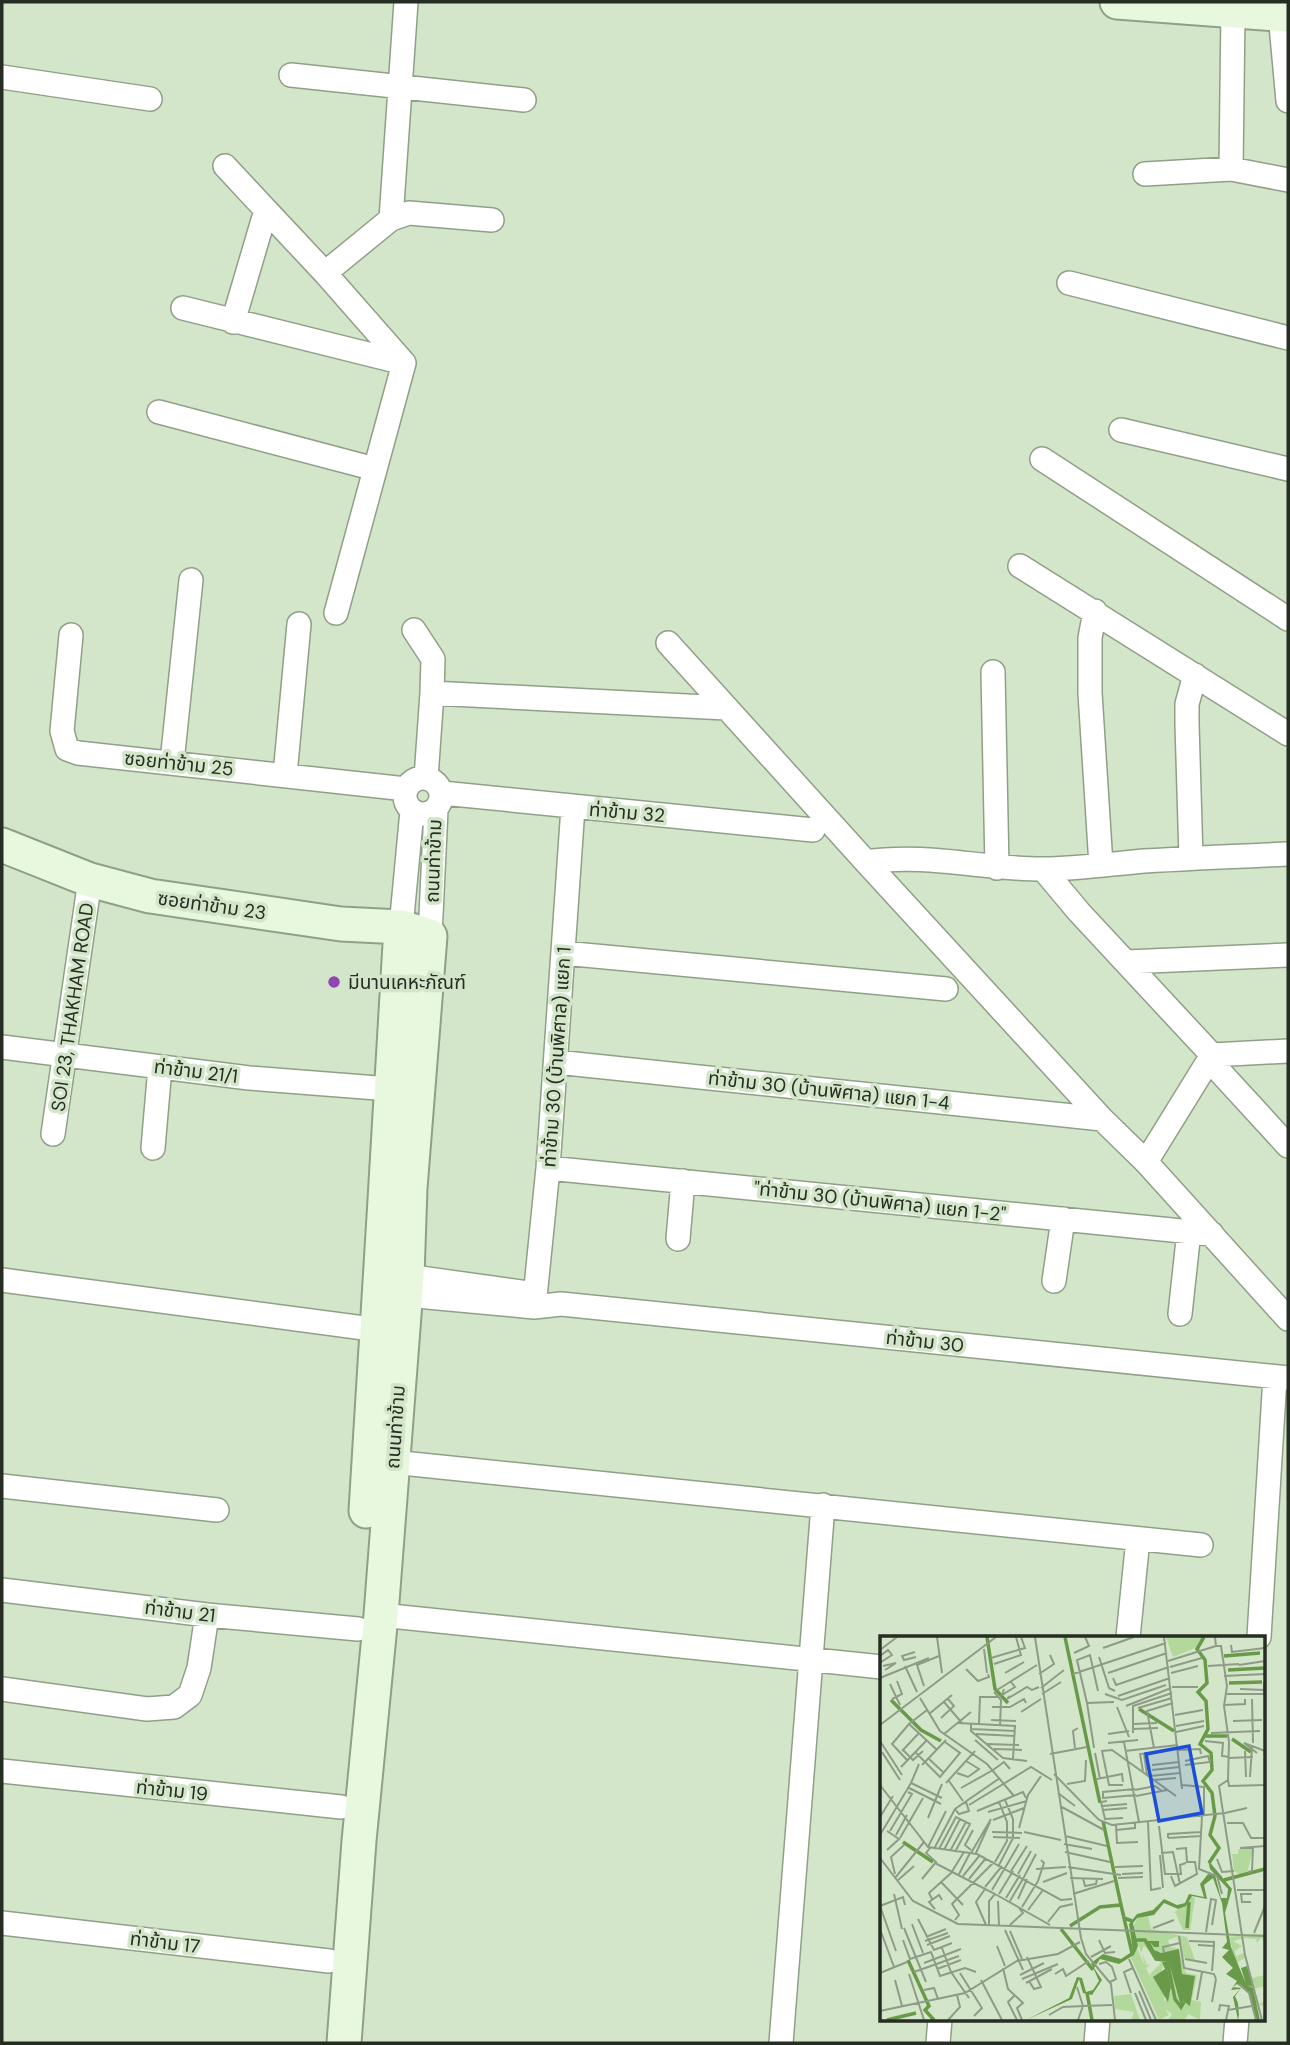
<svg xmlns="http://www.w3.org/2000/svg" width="1290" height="2045" font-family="'DM Sans','Noto Sans Thai',sans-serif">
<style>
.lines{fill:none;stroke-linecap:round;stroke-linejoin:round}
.street-casing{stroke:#8fa086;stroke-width:26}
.secondary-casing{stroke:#8fa086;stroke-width:37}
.street{stroke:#fff;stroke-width:23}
.secondary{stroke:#e8f8df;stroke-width:33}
.poi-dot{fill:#9344b4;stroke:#d4e6ca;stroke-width:2.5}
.labels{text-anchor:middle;stroke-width:7;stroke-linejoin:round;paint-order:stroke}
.street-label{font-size:19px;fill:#262d22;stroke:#d4e6ca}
.poi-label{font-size:19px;fill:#262d22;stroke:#d4e6ca;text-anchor:start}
.inset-river{fill:none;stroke:#699a4a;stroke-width:3.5}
.inset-road{fill:none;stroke:#8e9c87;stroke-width:2}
.view{fill:#1d4ed8;fill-opacity:0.15;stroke:#1d4ed8;stroke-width:3.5}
.inset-edge{fill:none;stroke:#262d22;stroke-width:3.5}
</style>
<rect width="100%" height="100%" fill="#d4e6ca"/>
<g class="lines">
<g class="street-casing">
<path id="street" d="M1280,14L1288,101
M291,75L524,100
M2,77L150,99
M225,166L266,210
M1231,169L1233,11
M1145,174L1231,169L1288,180
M391,219L406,2
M325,273L391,219L409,213L492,220
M1069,283L1288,338
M183,308L404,363
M233,322L266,210L325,273L404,363
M159,412L375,469
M1121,430L1288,469
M1042,459L1288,619
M1020,566L1288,734
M1095,611L1090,638V693L1101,865
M336,613L404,363
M414,630L433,659L432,693
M71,635L62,731L67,749L78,753L406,789
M668,643L866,862L1102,1119L1146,1162L1288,1319
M993,672L997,868
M172,762L191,580
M285,775L299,624
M405 796a18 18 0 1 1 36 0a18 18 0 1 1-36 0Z
M426,778L432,693L726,708
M442,793L813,830
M1191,858L1187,724V704L1195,675
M866,862C927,853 981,869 1042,869C1076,869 1110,864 1144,861C1192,858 1240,856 1288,854
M1043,869L1079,912L1212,1055L1288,1051
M401,927L412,811
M430,936L436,810
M563,953L946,989
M1126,962L1288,955
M2,1047L249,1078L390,1089
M1210,1061L1288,1146
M556,1062L1102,1119
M53,1134L90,880
M153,1148L160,1067
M1146,1162L1212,1055
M548,1168L1212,1234
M678,1239L683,1181
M407,1276L535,1294
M2,1280L379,1330
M1054,1281L1063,1219
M406,1295L534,1307L561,1304L1288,1378
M534,1307L548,1168L573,807
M1180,1314L1189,1231
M392,1462L1201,1545
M2,1486L217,1510
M2,1590L207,1615L358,1629
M381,1615L882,1667
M1128,1637L1138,1539
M1259,1637L1275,1377
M2,1689L147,1709L174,1707L190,1695L199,1668L207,1615
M2,1771L341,1807
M2,1923L329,1961
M781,2043L823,1505
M938,2043L940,2019
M1096,2043L1098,2019
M1235,2043L1237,2019"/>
</g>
<g class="secondary-casing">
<path id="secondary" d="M1117,2L1288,15
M2,845L90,880L150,896L341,924L401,927L430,936L410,1188L407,1276L381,1615L359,1841L344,2043
M366,1511C379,1316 389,1122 401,927"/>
</g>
<use href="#street" class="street"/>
<use href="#secondary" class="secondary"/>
</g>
<circle class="poi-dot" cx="334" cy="982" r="7"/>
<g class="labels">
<g class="street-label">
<text transform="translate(179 763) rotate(6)" y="7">ซอยท่าข้าม 25</text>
<text transform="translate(627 812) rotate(5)" y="7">ท่าข้าม 32</text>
<text transform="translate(433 861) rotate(-88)" y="7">ถนนท่าข้าม</text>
<text transform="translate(212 905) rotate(8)" y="7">ซอยท่าข้าม 23</text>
<text transform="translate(72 1007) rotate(-82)" y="7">SOI 23, THAKHAM ROAD</text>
<text transform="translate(556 1057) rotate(-86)" y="7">ท่าข้าม 30 (บ้านพิศาล) แยก 1</text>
<text transform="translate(196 1071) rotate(7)" y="7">ท่าข้าม 21/1</text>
<text transform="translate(829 1090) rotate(6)" y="7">ท่าข้าม 30 (บ้านพิศาล) แยก 1-4</text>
<text transform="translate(880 1201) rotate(6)" y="7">"ท่าข้าม 30 (บ้านพิศาล) แยก 1-2"</text>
<text transform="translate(925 1341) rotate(6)" y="7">ท่าข้าม 30</text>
<text transform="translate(395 1427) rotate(-86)" y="7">ถนนท่าข้าม</text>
<text transform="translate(180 1611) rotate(7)" y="7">ท่าข้าม 21</text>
<text transform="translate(172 1790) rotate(6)" y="7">ท่าข้าม 19</text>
<text transform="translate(165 1942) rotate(7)" y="7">ท่าข้าม 17</text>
</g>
<g class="poi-label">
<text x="348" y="989">มีนานเคหะภัณฑ์</text>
</g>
</g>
<g transform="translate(880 1636)">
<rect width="385" height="385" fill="#d4e6ca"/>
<path d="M286,1H323L315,12L293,21ZM358,213H373L367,237L360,239L354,235L352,218H358ZM311,261L315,262L310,294H303L295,276ZM268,280L271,293L307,301L315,324L304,322L297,301L288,304L290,311L298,312L306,337L317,339L312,364L321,366L320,384L308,378L305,384H288L292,378L285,373L289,379L279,384L251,322L257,312L265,330L262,317L267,329L271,328L266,332L274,348L270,338L281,327L264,310L261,317L253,292L257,282ZM286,326L292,355L284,366L285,356L276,345ZM349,298H385V306L381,302L377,307L376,303L364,302L353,305L362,310L355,315L356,320L364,317L365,322L356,327L366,347L374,351L372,342L385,339V350L373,353L375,360L385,357L377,360L379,368L385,365L384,370L375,368L373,352L362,346L355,331L350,301L362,299ZM251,358L260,384H251L254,376L235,373L234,360Z" fill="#b2d89c" fill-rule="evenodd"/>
<path d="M328,224L352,253L345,277L351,311L366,348L361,332L367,330L373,351L367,349L373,352L380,384H376L370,358L357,348L353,351L361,352L355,360L358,367L359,379L358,384L353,361L360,353L351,354L357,345L346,338L353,332L342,321L349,314L342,312L347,306L342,267L333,242L324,249L327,263L312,260L306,270L298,273L284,267L274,279L257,282L253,287L258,310L254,319L239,328L220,323L214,332L222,344L212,359L203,357L199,343L192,363L146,384L189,362L197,341L202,342L206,356L213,354L219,345L211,327L223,318L241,323L253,315L249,288L257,278L273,274L284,263L297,269L305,267L309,258L324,261L320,248L328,238L335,239L341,262H347L348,253L330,233ZM267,305H279V311H274L270,306L274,314L281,317L299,313L302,338L315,340L310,370L303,365L301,370L288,323L276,322ZM282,326H286L291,351L288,366L273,341L285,333Z" fill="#699a4a"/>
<path class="inset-river" d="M107,1L115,53L128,67M185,1L220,167M324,1L317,13L325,24L327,47L318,56L326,65L328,93L320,108L331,117L332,134L323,145L332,157L335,180L330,199L339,212L329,227M344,20L380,17M348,34L385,32M349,47L382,46M11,64L41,94L61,105M259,73L294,95M325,100H347M352,103L371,116M223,185L241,269M23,206L53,226M344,244L385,233M244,282L252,317M190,290L220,271L241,269L244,282L252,285M307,292L309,266M181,293L213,334M255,304H265L276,323L287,324L295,363L301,371L304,366M28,324L49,370L45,374L54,384M207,357L212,384M7,384L36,377"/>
<path class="inset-road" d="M57,1L62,37M155,1L201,302L206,318L231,348L235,384M284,1L302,153M335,1L336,10H341L347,50L344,70L349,106L348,144L339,150L365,319L382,384M351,9L352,16L385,12M223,12L254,1M104,13L107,37M0,14L17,1M35,16L22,20L24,24L36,21M194,17L209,10L205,1M0,20L8,14L12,19L1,26M219,21L229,52L235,55M111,22L145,12L141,1M288,25L336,10M114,28L141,19L136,1M359,29L385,25M3,30L16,27L5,34M25,30L37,56M328,30L359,28M290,31L322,22M86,33L98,45L109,41L108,38M125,37L144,26M228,37L287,17M291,37L318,30M159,38L174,28L170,19M193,38L286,7M344,40L385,38M0,42L49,22M233,42L236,49L289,31M10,48L20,69M44,50L37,29L59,20M292,51H318M161,52L184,34M124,53L122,59L135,51L131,46M360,53L384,54M117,54L157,29M114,56L121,64L120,90M162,58L181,46M225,58L242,64L286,49M347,58H384V46M130,60L127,63L147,51L152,54L159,51M238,60L290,42M40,62L60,95L107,128L134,160M12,63L22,58L17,45M372,63L373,107M64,66L82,87M207,67L197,24L210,19L218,55M344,69L365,68V63M246,70L291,52M112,71H130L144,63L146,67M237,71L249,101M258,72L292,62M141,76L161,63M49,78L72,59M295,79L323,74M61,82L74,70L68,63M111,84L136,85M353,85L382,84M78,87L135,90L133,123M29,88L47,74M91,88V95L123,122L147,125M99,88L100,61H119M253,88L277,87M0,89L116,1M296,90L324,85M91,93L135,95M253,93L278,92M296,96L324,90M253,97V70L292,57M331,97L380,95M64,98L91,76M96,98L135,100M228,98L249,95M95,104L118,124M0,105L22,139M325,105L343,107L342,120L349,121M244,106L259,186M228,107L258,104M107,108L139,109M195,112L193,95L198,92M214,112L207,67L234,66M274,112L267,75L293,67M114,113L142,114M23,114L33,124L43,115M298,114L320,113L321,118M22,115L39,97M245,115L298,109M365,115L366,141M2,116L20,144M35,116L60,141L80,117L65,106M215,117L220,143M377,117L364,107L385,115M170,118L207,111M264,118L267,139M48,122L64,137M349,122L373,121M27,124L12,108L29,88L57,114M305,125L328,120L330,126L305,129M39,128L31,147L62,162M42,129L66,104M272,129L299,126M21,131L46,105M113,134L124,126L130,133M272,134L299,131M263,135L260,118L268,117M77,137L88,141L99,133L86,125M174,138L219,184L232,189L345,177M270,140L300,137M370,141L372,111M217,143L242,138L243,146M274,144L296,142M348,144L349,150L385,149M69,145L83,165M66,147L95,115M187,148L205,145L206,124M0,149L48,211L97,218L181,264L192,263M243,149H229L222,115L232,114L296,160M302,149L324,151V180M29,152L61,168M81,152L113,134M255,153L223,156V162L256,159M255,154L275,150L282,155M178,157L195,170M256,160L287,154M227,165L221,166L225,183L243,182M89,169L151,131L172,144M180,170L224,194M222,170L247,168M75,173L79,178L89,175L86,166M223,174L247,172M97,175L143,156L146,162M108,176L147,165M345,177L367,172M322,180L319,233L337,240L342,258M0,181L13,160M48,182L62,148M113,184L144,172M268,186L271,254L281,252M347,187H363L371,202H385M236,189L237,207L258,206M279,190L285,238H301L300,229L306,227M139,192L148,159L161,140M236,194L255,192V187M7,195L19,203L7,214M10,195L32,158L28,156M112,196L142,197M144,196L181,204M0,199L31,147M16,199L27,179M185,200L227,210M113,201L140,202M20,202L43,162M288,202V198L321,196M288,202L321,200M184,208L212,213M48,211L66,175M360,212L385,210M54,213L75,173L120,142M59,213L76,181L90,188L75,216M296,213L306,212L307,226H315L316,232M64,214L80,183M91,214L85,209L93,194M70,215L86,186M185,216L230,226M91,217L111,183M96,217L110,186M281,217L293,216L300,248M280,219L283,252M0,222L33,265L78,288L385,300M337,223L342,236L354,235M115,226L127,205V186L119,166M55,227L115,258L109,265V289M119,229L133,202V183L125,164M188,231L241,239M235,231L263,230M156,233L186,231M131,235L147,210M368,236L372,235L373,211M15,238L11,221L24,209M138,238L151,215M242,238L263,237M78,240L90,217M83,240L100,219M291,240L295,250L317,238L316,232M144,241L156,218M15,242L44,206M190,242L223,243M203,242L205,250L216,248L217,243M238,242L263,241M42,243L56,226L46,217L50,212M89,243L106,222M17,245L34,230M61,246L83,269M163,246L187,237M105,251L122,230M105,253L96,266L106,289M112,254L139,208M357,254H385M14,258L22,293M115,258L170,289M119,258L133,235M193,258L234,245M126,262L140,239M52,263L49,257L71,237L84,216M138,263L147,243M118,265L119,289M130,265L144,241M371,266H362L361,258H372M0,270L16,315M0,270L23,261L25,269M142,271L158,245L164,227L161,224M55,273L49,266L59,259L62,264M148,274L163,254M38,283L54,314L72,307M75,284L79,279L72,268L114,226M168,286L180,271L193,268M32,288L43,317M130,289L143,277L139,272M24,292L46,346M273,292L294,284M0,293L14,331M125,294L143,334M130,295L142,323M326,296L331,263L336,264L332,289M374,297L385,270M299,300L304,332L334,338L336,343M46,301L66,293M23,304L30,323L51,316L60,340L85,332L96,336M219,304L225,317L235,316M45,305L68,297M309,305L334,306V310M47,309L70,300M318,309L334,310L332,335M117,310L125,330M62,312L71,336L89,362M284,317L283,311L300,307M147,321L161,351L154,353L149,345M211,321L231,310M249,323L276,384M305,323L327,327M44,327L81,313M219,328L226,326L232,331L236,343L230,346M123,332L128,353L143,367L137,372L142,384M57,333L81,324M34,336L79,320M0,337L27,326M80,337L102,372L94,380M29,338L44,384M175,338L183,333L186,340L209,325M140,339L164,327M142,343L178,328M15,344L22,370M101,344L122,384M146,347L172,333M359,348L369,357L376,384M44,354L54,352L58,363M259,355L271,384M251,357L244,336L253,332M255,357L266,384M135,359L128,366L137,384M317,364L322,336M332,366L336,343M348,374L372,370M0,375L85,357L137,325L178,318L200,306M339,375L340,369L349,370L346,384M169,379L183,371L203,370L197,351M68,384L80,371L77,359M198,384L203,370L232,369"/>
<path class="view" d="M309,110L322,177L279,185L266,118Z"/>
<rect width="385" height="385" class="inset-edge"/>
</g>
<rect width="1290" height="2045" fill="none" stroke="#262d22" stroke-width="7"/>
</svg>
